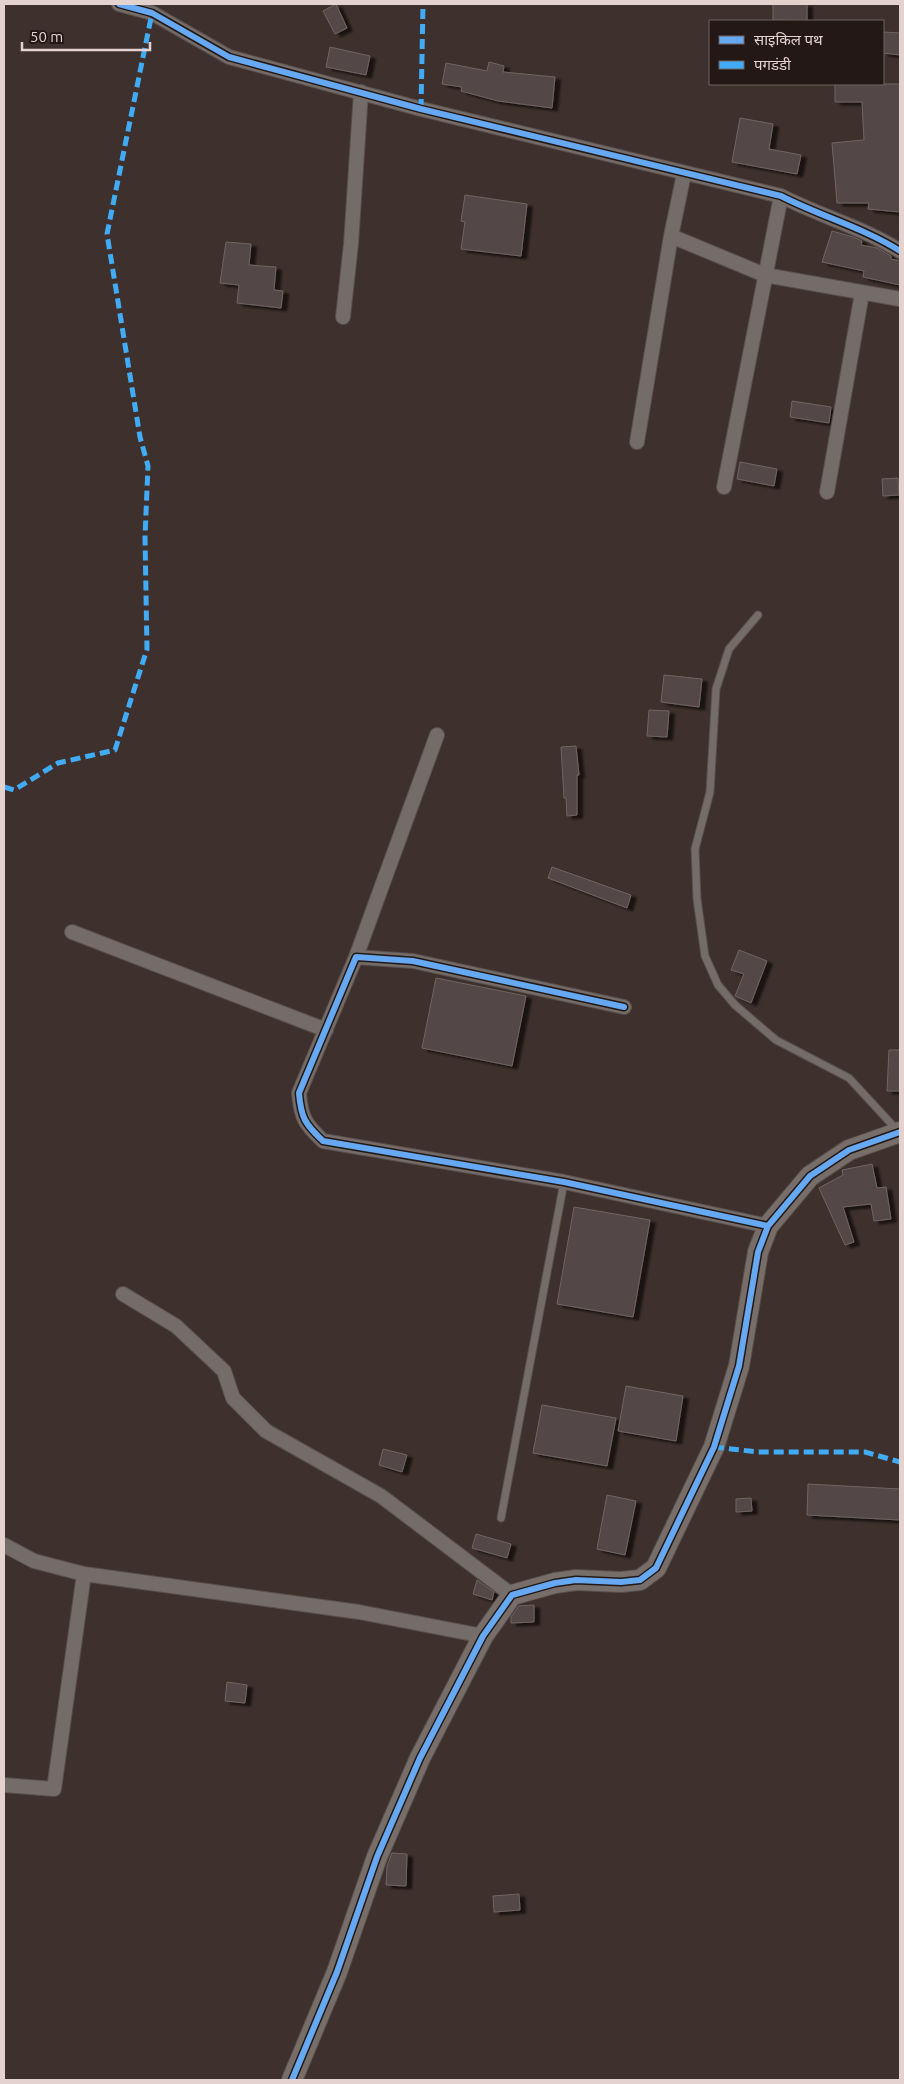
<svg xmlns="http://www.w3.org/2000/svg" width="904" height="2084" font-family="Ubuntu,'Noto Sans Devanagari',sans-serif">
<style>
.building{fill:#534746;stroke:#716463;filter:url(#shadow)}
.lines{fill:none;stroke-linecap:round;stroke-linejoin:round}
.lane-casing{stroke:#5a4e4b;stroke-width:9}
.street-casing{stroke:#5a4e4b;stroke-width:16}
.secondary-casing{stroke:#5a4e4b;stroke-width:22}
.lane{stroke:#736c68;stroke-width:7}
.street{stroke:#736c68;stroke-width:14}
.secondary{stroke:#776e6a;stroke-width:20}
.quiet{stroke:#42abf6;stroke-width:5;stroke-dasharray:10 5;stroke-linecap:butt}
.cycleway-casing{stroke:#231815;stroke-width:9}
.cycleway{stroke:#66a8f1;stroke-width:6}
</style>
<defs>
<filter id="shadow"><feDropShadow dx="5.5" dy="3" stdDeviation="1" flood-color="#0009"/></filter>
</defs>
<rect width="100%" height="100%" fill="#3e302c"/>
<path class="building" d="M336,4L347,28L335,34L323,11Z
M773,4H807V21L773,20Z
M883,32L900,33V55L883,53Z
M330,47L370,56L366,75L326,67Z
M489,62L504,66L503,72L555,77L552,108L498,101L461,91L462,87L442,84L446,63L487,71Z
M835,84H900V212L868,209L869,203H837L832,143L864,140L862,102H835Z
M740,118L773,124L769,149L801,155L797,174L732,162Z
M465,195L527,204L521,256L461,249L465,222L461,221Z
M832,231L853,237L862,241L861,245L877,248L891,256V259L900,261V285L863,277L864,271L822,262Z
M226,242L251,244L249,265L276,267L274,290L283,291L281,308L237,303L239,285L220,283Z
M792,401L831,407L829,423L790,417Z
M740,462L777,469L774,486L737,479Z
M898,478L899,495L883,496L882,479Z
M664,675L702,679L699,707L661,702Z
M649,710L669,711L667,737L647,736Z
M576,746L579,775H577V815L567,816L566,798H564L561,747Z
M552,867L631,895L627,908L548,878Z
M739,950L767,961L751,1003L735,996L744,974L731,970Z
M436,978L526,996L512,1066L422,1048Z
M889,1050H900V1091H887Z
M872,1164L877,1188L886,1187L891,1219L874,1221L871,1204L843,1207L854,1242L845,1245L819,1188L843,1175L842,1170Z
M574,1207L650,1220L633,1317L557,1304Z
M626,1386L683,1396L676,1441L618,1431Z
M542,1405L616,1418L607,1466L533,1453Z
M383,1449L407,1455L402,1472L379,1465Z
M808,1484L900,1489V1520L807,1515Z
M607,1495L636,1501L625,1555L597,1549Z
M751,1498L752,1511L736,1512V1499Z
M476,1534L511,1544L507,1558L472,1548Z
M477,1580L494,1592L492,1600L473,1594Z
M534,1605V1622L511,1623V1617L519,1606Z
M227,1682L247,1685L245,1703L225,1701Z
M392,1853L407,1854L406,1886L386,1885L387,1866Z
M519,1894L520,1910L494,1912L493,1896Z"/>
<g class="lines">
<g class="lane-casing">
<path id="lane" d="M758,615L729,649L716,689L710,792L695,849L697,899L705,956L718,985L735,1005L776,1040L849,1078L897,1130
M501,1518L564,1182"/>
</g>
<g class="street-casing">
<path id="street" d="M119,4L152,13L229,57L421,109L781,196C820,216 864,228 900,251
M671,236L684,174
M343,317L351,244L361,92
M637,442L671,236L765,275L900,299
M724,487L781,196
M827,492L862,293
M72,932L326,1030
M356,957L437,735
M624,1007L413,961L356,957L299,1093C301,1118 305,1124 323,1141L564,1182L768,1226
M123,1294L176,1326L224,1371L233,1398L266,1431L381,1496L512,1595
M4,1545L34,1561L84,1574L359,1612L483,1636
M4,1785L54,1789L84,1574"/>
</g>
<g class="secondary-casing">
<path id="secondary" d="M292,2080L337,1972L377,1857L420,1758L483,1636L512,1595L555,1583L576,1580L621,1582L640,1580L656,1568L714,1447L739,1366L758,1252L768,1226L810,1176L849,1150L900,1132"/>
</g>
<use href="#lane" class="lane"/>
<use href="#street" class="street"/>
<use href="#secondary" class="secondary"/>
<path class="quiet" d="M421,109L423,4
M4,787L14,790L58,763L115,750L147,649L145,537L148,466L140,437L107,234L152,13
M714,1447L758,1452H865L900,1462"/>
<g class="cycleway-casing">
<path id="cycleway" d="M119,4L152,13L229,57L421,109L781,196C820,216 864,228 900,251
M624,1007L413,961L356,957L299,1093C301,1118 305,1124 323,1141L564,1182L768,1226
M292,2080L337,1972L377,1857L420,1758L483,1636L512,1595L555,1583L576,1580L621,1582L640,1580L656,1568L714,1447L739,1366L758,1252L768,1226L810,1176L849,1150L900,1132"/>
</g>
<use href="#cycleway" class="cycleway"/>
</g>
<rect width="904" height="2084" fill="none" stroke="#e3d2ce" stroke-width="10"/>
<rect x="709" y="20" width="175" height="65" fill="#231815" stroke="#70625f"/>
<rect x="719" y="36" width="25" height="8" fill="#66a8f1" stroke="#70625f"/>
<text x="754" y="45" font-size="15" fill="#e3d2ce">साइकिल पथ</text>
<rect x="719" y="61" width="25" height="8" fill="#42abf6" stroke="#70625f"/>
<text x="754" y="70" font-size="15" fill="#e3d2ce">पगडंडी</text>
<path d="M22 42v8h128v-8" fill="none" stroke="#e3d2ce" stroke-width="2.5"/>
<text x="30" y="42" font-size="15" fill="#e3d2ce" stroke="#231815" stroke-width="4" paint-order="stroke">50 m</text>
</svg>
